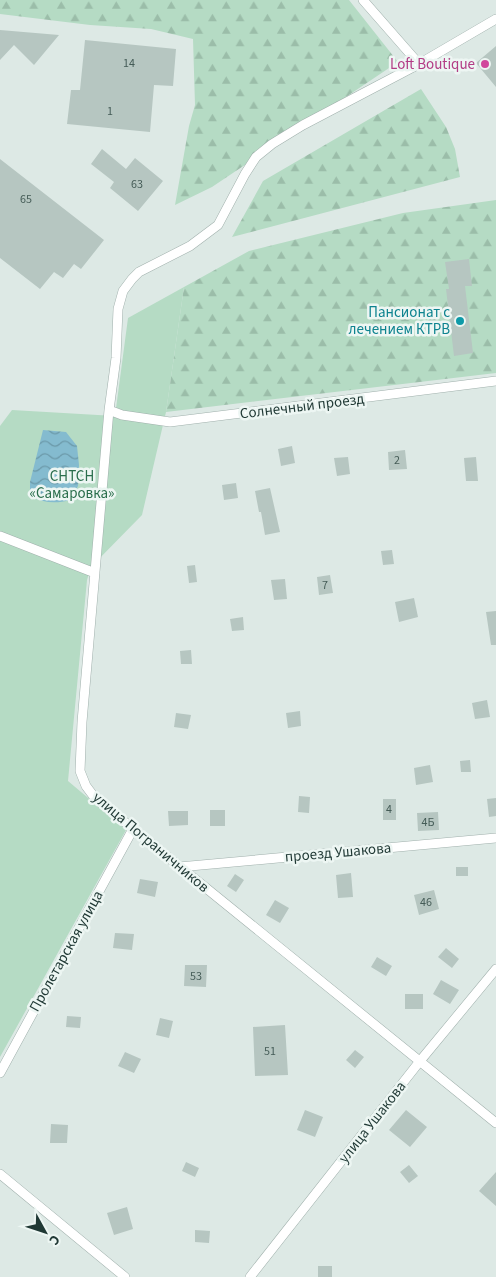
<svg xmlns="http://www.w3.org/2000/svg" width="496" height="1277" font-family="'Source Sans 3',sans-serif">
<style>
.green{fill:#b5dbc4}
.forest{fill:url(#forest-firs)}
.water{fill:url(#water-waves)}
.building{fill:#b6c6c1}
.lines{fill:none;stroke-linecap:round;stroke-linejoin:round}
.street-casing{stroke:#a0b0ac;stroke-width:10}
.street{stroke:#fff;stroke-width:9}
.hotel-dot{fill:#d1479c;stroke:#edf6f3;stroke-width:2}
.culture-dot{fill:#0f9aa8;stroke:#edf6f3;stroke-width:2}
.labels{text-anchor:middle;stroke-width:5;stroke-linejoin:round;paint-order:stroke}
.number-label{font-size:12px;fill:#455c57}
.hotel-label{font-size:15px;fill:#b23c85;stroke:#edf6f3;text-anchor:end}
.culture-label{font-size:15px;fill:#0d838f;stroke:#edf6f3;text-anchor:end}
.street-label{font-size:15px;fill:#1f3834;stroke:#edf6f3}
.park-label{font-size:15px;fill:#2a6e4c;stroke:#edf6f3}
</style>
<defs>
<pattern id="forest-firs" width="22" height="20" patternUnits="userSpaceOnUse" patternTransform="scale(1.25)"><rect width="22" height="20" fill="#b5dbc4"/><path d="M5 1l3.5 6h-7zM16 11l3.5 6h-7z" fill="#9bbda9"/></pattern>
<pattern id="water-waves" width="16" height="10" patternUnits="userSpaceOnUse" patternTransform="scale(1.25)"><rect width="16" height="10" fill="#84bbcf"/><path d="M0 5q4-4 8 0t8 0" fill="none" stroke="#6b99a9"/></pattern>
</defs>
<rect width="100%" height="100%" fill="#dde9e5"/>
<path class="green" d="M184,287L166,412L142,515L91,567L87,580L68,781L126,830L0,1057V426L12,410L115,416L128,318Z"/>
<path class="forest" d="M0,0H349L398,62L212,187L175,205L189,126L195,105L193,39L151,29L90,25L0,14Z
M421,89L446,127L455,149L460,177L232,237L263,181Z
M496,200V373L166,412L184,287L249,251L403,213Z"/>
<path class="water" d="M43,430L66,432L77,446L79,465L78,486L70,500C56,504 43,503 30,496V482Z"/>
<path class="building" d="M0,30L59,35L34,65L14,45L0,60Z
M85,40L176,49L173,86L154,85L150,132L67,124L71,90H80Z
M496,46V87L476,63Z
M102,149L126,169L135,158L163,181L138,211L110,188L114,182L91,164Z
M0,159L104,240L81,269L74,264L63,278L54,272L40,289L0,258Z
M469,259L472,286H465L473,353L454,356L446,289H449L445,262Z
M292,446L295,463L281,466L278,449Z
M405,450L407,469L389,470L388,452Z
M348,457L350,474L337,476L334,458Z
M476,457L478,481H466L464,458Z
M236,483L238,498L224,500L222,485Z
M270,488L280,532L265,535L261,512H259L255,491Z
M392,550L394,564L383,565L381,551Z
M195,565L197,582L189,583L187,566Z
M330,575L333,593L319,595L317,577Z
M285,579L287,599L274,600L271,580Z
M414,598L418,617L399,622L395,602Z
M496,611V645H491L486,612Z
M243,617L244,630L232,631L230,619Z
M191,650L192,664H181L180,651Z
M487,700L490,717L475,719L472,703Z
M300,711L301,726L288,728L286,713Z
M176,713L191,715L188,729L174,727Z
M470,760L471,772H461L460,761Z
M430,765L433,782L416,785L414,768Z
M299,796L310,797L309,813L298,812Z
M496,798V816L489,817L487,799Z
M383,799H396V820H383Z
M210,810H225V826H210Z
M168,811H188V825L169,826Z
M438,812L439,830L418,831L417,813Z
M456,867H468V876H456Z
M351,873L353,897L338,898L336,875Z
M235,874L244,880L236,892L227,886Z
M140,879L158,882L155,897L137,893Z
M434,890L439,909L419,915L414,895Z
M275,900L289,908L280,923L266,915Z
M115,933L134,934L132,950L113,948Z
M446,948L459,959L452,968L438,957Z
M377,957L392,966L386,976L371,967Z
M185,965H207L206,987L184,986Z
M441,980L459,990L450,1004L433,994Z
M405,994H423V1009H405Z
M67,1016L81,1017L80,1028L66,1027Z
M160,1018L173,1021L169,1038L156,1035Z
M285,1025L288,1075L255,1076L253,1027Z
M355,1050L364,1057L355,1068L346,1060Z
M125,1052L141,1059L134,1073L118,1066Z
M305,1110L323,1117L315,1137L297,1130Z
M406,1110L427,1127L410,1147L389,1130Z
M51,1124L68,1125L67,1143H50Z
M186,1162L199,1168L195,1177L182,1171Z
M409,1165L418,1176L409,1183L400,1172Z
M496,1172V1206L479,1191Z
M127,1207L133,1229L114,1235L107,1213Z
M195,1230L210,1231L209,1243L195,1242Z
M318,1266H332V1277H318Z"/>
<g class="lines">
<g class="street-casing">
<path id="street" d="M363,0L419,64
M496,19L419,64L303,125L272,144L256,157L245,174L218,225L190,246L139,272L132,279L123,291L118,309L116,358L109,410L82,722L80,771L86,786L95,798L496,1123
M109,410L122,415L170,422L496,381
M0,536L95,573
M179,867L496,838
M0,1073L133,829
M0,1174L125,1277
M250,1277L420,1061L496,969"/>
</g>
<use href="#street" class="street"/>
</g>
<circle class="hotel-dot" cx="485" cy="64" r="5"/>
<circle class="culture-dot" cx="460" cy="321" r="5"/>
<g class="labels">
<g class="number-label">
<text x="129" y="67">14</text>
<text x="110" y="115">1</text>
<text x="137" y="188">63</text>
<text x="26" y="203">65</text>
<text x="397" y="464">2</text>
<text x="325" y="589">7</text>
<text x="389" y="813">4</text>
<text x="428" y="826">4Б</text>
<text x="426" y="906">46</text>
<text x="196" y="980">53</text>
<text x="270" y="1055">51</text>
</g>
<g class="hotel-label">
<text x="475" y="69">Loft Boutique</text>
</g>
<g class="culture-label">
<text x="450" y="317">Пансионат с<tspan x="450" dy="17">лечением КТРВ</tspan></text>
</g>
<g class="street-label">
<text transform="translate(302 406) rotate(-7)" y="5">Солнечный проезд</text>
<text transform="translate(151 842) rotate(40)" y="5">улица Пограничников</text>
<text transform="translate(338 852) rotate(-5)" y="5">проезд Ушакова</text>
<text transform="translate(66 951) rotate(-61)" y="5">Пролетарская улица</text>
<text transform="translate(372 1122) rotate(-52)" y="5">улица Ушакова</text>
</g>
<g class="park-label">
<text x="72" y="481">СНТСН<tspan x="72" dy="17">«Самаровка»</tspan></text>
</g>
</g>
<g transform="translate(45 1232) rotate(130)" stroke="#edf6f3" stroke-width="4" paint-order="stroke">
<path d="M0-4L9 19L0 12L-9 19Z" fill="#1f3834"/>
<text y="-8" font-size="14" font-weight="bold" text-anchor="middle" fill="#1f3834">С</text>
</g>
</svg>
